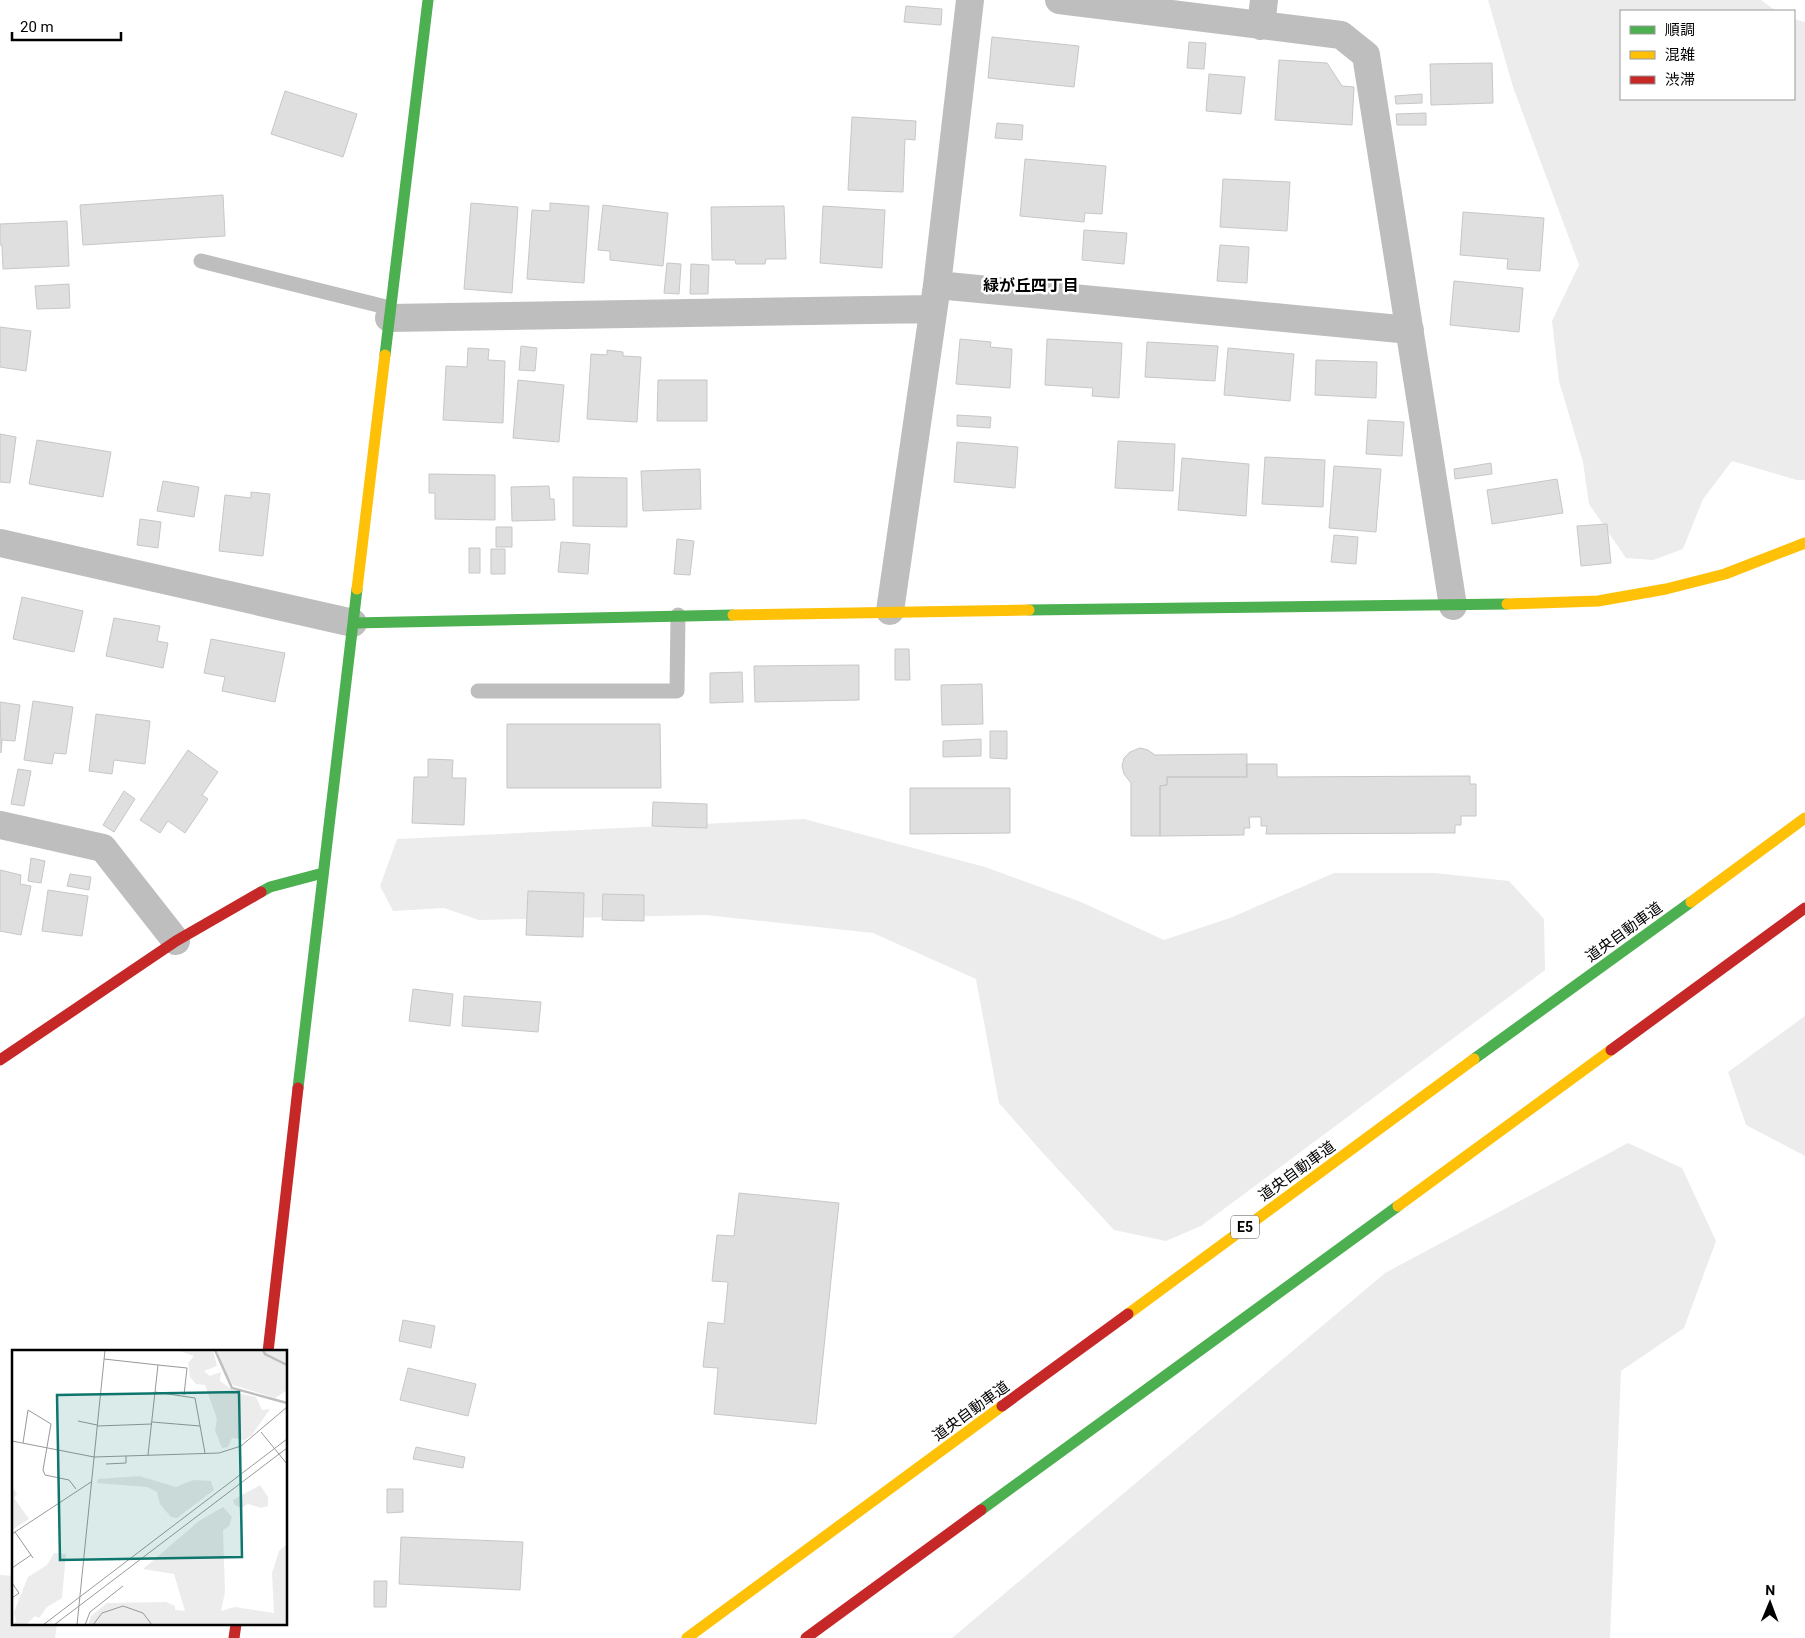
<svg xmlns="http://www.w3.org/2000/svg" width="1805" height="1638" font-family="Roboto,'Noto Sans JP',sans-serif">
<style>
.green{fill:#ececec}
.building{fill:#dfdfdf;stroke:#c7c7c7}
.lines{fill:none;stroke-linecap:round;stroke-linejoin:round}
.lane{stroke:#bebebe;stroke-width:15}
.street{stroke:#bebebe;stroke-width:28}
.fast{stroke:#4caf50;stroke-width:11}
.slow{stroke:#ffc107;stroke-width:11}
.jam{stroke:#c62828;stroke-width:11}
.labels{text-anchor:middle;stroke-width:5;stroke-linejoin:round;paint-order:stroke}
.shield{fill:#fff;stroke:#4c4c4c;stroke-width:1}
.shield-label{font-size:14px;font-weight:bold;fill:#000}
.street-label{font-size:15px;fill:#000;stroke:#fff}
.neighbourhood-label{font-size:16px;font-weight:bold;fill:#000;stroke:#fff}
.inset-river{fill:none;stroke:#bfbfbf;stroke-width:2.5}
.inset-road{fill:none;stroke:#999;stroke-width:1}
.view{fill:#0f766e;fill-opacity:0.15;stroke:#0f766e;stroke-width:2.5}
.inset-edge{fill:none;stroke:#000;stroke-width:2.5}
</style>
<rect width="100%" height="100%" fill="#fff"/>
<path class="green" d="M1488,0H1761L1776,11H1621V99H1794V19L1805,22V480H1797L1732,461L1703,499L1683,549L1653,560L1626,558L1589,504L1583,462L1559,381L1552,321L1579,265L1513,87Z
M804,819L985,867L1081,902L1164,940L1230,918L1334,873H1435L1509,881L1544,919L1545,970L1201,1226L1166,1241L1114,1230L1042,1152L999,1103L976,979L873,933L705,915L479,920L444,908L393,911L380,886L397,839Z
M1805,1016V1156L1746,1125L1728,1072Z
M1628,1143L1682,1168L1716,1241L1684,1328L1621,1371L1610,1638H952L1385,1273Z
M0,1575L14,1576V1624H57L55,1638H0Z"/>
<path class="building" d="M906,6L942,9L941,25L904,22Z
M992,37L1079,46L1074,87L988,78Z
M1189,42L1206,43L1204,69L1187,68Z
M1279,60L1327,63L1342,86L1354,87L1352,125L1275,120Z
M1492,63L1493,103L1431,105L1430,64Z
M1209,74L1245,77L1241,114L1206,111Z
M285,91L357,114L343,157L271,134Z
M1422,94V103L1396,104L1395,96Z
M1426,113V125H1397L1396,114Z
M852,117L916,121L915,140L905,139L903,192L848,190Z
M997,123L1023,125L1022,140L995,138Z
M1025,159L1106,166L1102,214L1085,213L1084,222L1020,216Z
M1223,179L1290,182L1287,231L1220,227Z
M223,195L225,236L83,245L80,205Z
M471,203L518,207L512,293L464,289Z
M550,203L589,206L584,283L527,279L532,210L550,211Z
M603,205L668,213L663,266L610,260V251L598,250Z
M784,206L786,259H766L765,264H736L735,260H712L711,207Z
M823,206L885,210L882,268L820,263Z
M1463,212L1544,218L1540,271L1507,269L1508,259L1460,255Z
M67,221L69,266L3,269L2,245H0V224Z
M1084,230L1127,233L1124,264L1082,260Z
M1220,245L1249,247L1247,283L1217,281Z
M667,263L681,264L679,294L664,293Z
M691,264L709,265L708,294H690Z
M1454,281L1523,288L1519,332L1450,325Z
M69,284L70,308L37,309L35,286Z
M0,327L31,331L26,371L0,367Z
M960,339L991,342L990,347L1012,349L1010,388L956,384Z
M1047,339L1122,343L1119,398L1092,396L1093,388L1045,385Z
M1147,342L1218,346L1215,381L1145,377Z
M521,346L537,348L535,371L519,370Z
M468,348L489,349L488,360L505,361L503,423L443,420L446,366L467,367Z
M1228,348L1294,354L1290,401L1224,395Z
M607,350L623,352V356L641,357L637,422L587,419L591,354L607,355Z
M1316,360L1377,362L1376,398L1315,395Z
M518,380L564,385L559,442L513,438Z
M658,380H707V421H657Z
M957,415L991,417L990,428L957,426Z
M1368,420L1404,422L1402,456L1366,454Z
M0,434L16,437L10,483L0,482Z
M37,440L111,452L103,497L29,484Z
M1118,441L1175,444L1173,491L1115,488Z
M957,442L1018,447L1015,488L954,482Z
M1265,457L1325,460L1323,507L1262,504Z
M1182,458L1249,464L1246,516L1178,510Z
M1491,463L1492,474L1455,479L1454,469Z
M1334,466L1381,469L1376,532L1329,528Z
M700,469L701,509L643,511L641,471Z
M429,474L495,475V520L435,519V493H429Z
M573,477L627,478V527L573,526Z
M1557,479L1563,513L1492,524L1487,490Z
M163,481L199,487L194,517L157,511Z
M549,486L550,499H554L555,520L512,521L511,487Z
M251,492L270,494L263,556L219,551L225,495L251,498Z
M140,519L161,522L158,548L137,545Z
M1607,524L1611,563L1581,566L1577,526Z
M496,527H512V547H496Z
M1334,535L1358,537L1356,564L1331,562Z
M677,539L694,541L690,575L674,574Z
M561,542L590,544L588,574L558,572Z
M469,548H480V573H469Z
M491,549H505V574H491Z
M22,597L83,611L74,652L13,639Z
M114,618L160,626L157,641L168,643L163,668L106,656Z
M211,639L285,653L275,702L222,691L225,677L204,673Z
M895,649H909L910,680H895Z
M859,665V700L755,702L754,666Z
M742,672L743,702L710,703V673Z
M982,684L983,724L942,725L941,685Z
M33,701L73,707L66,754L54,753L52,764L24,760Z
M0,702L20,705L15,741L2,740L1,753Z
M96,714L150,721L145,764L114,760L112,774L89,771Z
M507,724H660L661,788H507Z
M990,731H1007V759L990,758Z
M981,739V756L943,757V741Z
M1140,748L1148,750L1155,755L1247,754V777H1167V785L1160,786V836H1131V783L1124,774L1122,766L1124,758L1130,752Z
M188,750L218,772L202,795L208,799L185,833L168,821L160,833L140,820Z
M428,759L453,760L452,778H466L464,825L412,823L414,777H428Z
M1246,764H1277V777L1470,776V784H1476V816H1461V825H1455V833L1266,834L1267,826H1261V817H1249L1250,828H1244V835L1160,836V786L1167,785V777H1247Z
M18,769L31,771L24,806L11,804Z
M910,788H1010V833L910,834Z
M124,791L135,799L114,832L103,825Z
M653,802L707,804V828L652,826Z
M31,858L45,861L41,883L28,881Z
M0,870L21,875L20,884L31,886L21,935L0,931Z
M70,874L91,877L89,890L67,886Z
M48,890L88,896L82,936L42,931Z
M528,891L584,893L583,937L526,935Z
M603,894L644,895V921L602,920Z
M413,989L453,994L450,1026L409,1021Z
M464,996L541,1002L538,1032L462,1026Z
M739,1193L839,1203L816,1424L714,1414L718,1368L703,1367L708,1322L724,1324L728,1282L712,1281L717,1235L734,1236Z
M403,1320L435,1326L431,1348L399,1341Z
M408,1368L476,1384L468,1416L400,1400Z
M416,1447L465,1457L463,1468L413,1459Z
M387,1489H403V1512L387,1513Z
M401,1537L523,1542L520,1590L399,1584Z
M374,1581H387L386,1607H374Z"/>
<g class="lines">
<path class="lane" d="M201,261L390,308
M478,691H677L678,615"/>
<path class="street" d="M1059,0L1341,35L1366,55L1453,606
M1261,26L1264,0
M937,285L1410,330
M389,318L933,309
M0,543L353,623
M890,611L937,285L970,0
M0,825L103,848L176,941"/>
<path class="fast" d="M385,355L428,0
M1029,610L1507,604
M353,623L733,615
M261,892L270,887L323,873
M1474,1059L1691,902
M298,1088L357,589
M981,1510L1398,1206"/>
<path class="slow" d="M357,589L385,355
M1507,604L1598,601L1666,589L1725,574L1805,543
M733,615L1029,610
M1691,902L1805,818
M1398,1206L1611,1050
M1128,1314L1474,1059
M687,1638L1002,1406"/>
<path class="jam" d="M1611,1050L1805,908
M0,1060L176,941L261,892
M268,1352L298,1088
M1002,1406L1128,1314
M234,1638L236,1624
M806,1638L981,1510"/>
</g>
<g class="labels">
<rect class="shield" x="1231" y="1215.5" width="28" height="23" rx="4"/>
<g class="shield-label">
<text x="1245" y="1232">E5</text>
</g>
<g class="street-label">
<text transform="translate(1624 932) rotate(-36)" y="5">道央自動車道</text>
<text transform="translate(1297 1171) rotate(-36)" y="5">道央自動車道</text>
<text transform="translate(971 1411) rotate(-36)" y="5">道央自動車道</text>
</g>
<g class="neighbourhood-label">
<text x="1031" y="291">緑が丘四丁目</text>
</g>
</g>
<g transform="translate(12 1350)">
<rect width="275" height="275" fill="#fff"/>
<path d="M165,0H201L205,16L192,21L198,26L209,22L208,31L225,43L244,47L250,60L258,59L240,85L233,90L220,88L216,97L210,98L203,80L205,69L193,35L184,34L178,27L176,13L182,6ZM205,0H275V40L263,48L221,35L210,18ZM127,126L164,137L181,130L199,131L202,140L165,168L159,167L148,154L145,142L135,137L85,133L86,129ZM248,135L256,147V156L249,158L236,154L229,158L223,155L221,150ZM2,139L5,144L2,148L17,169L0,180V140ZM211,157L220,167L217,176L211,180L213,242L209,261L223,257L262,263L260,223L267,201L275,194V275H76L79,266L95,253L154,252L163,256V260L173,261L162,224L131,219L187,171ZM42,203L54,204L50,248L35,257L27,268L23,266L14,275H1L4,271L2,262L16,227L35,215Z" fill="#ececec"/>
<path class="inset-river" d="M203,0L220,38L275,53M251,0L253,4L275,15"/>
<path class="inset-road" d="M92,9L146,15L143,42M146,15L175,18L172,45M66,71L85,75M140,72L188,76M85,76L140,74M249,82L275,114M0,91L82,107L207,103L229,96L275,57M11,93L16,60L39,74L31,120L33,125L57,130L64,139M136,105L143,42L183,48L193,103M94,114L114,113V106M3,182L21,208M0,184L79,132M0,218L19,205M0,233L7,243L0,248M31,275L275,89M42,275L275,98M65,275L93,0M73,275L78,262L111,236M81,275L90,263L111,256L131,263L140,275"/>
<path class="view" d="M227,42L230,207L48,210L45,45Z"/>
<rect width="275" height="275" class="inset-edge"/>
</g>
<rect x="1620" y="10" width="175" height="90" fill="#ffffff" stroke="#999999"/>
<rect x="1630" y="26" width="25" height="8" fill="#4caf50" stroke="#999999"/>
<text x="1665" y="35" font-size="15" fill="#000000">順調</text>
<rect x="1630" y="51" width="25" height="8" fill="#ffc107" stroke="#999999"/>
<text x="1665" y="60" font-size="15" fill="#000000">混雑</text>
<rect x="1630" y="76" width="25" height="8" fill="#c62828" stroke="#999999"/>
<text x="1665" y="85" font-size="15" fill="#000000">渋滞</text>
<g transform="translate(1770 1603) rotate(1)" stroke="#ffffff" stroke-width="4" paint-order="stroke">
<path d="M0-4L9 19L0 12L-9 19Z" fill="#000000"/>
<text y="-8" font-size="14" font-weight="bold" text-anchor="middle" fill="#000000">N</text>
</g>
<path d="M12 32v8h109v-8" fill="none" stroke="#000000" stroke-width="2.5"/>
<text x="20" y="32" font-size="15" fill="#000000" stroke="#ffffff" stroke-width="4" paint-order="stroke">20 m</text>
</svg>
